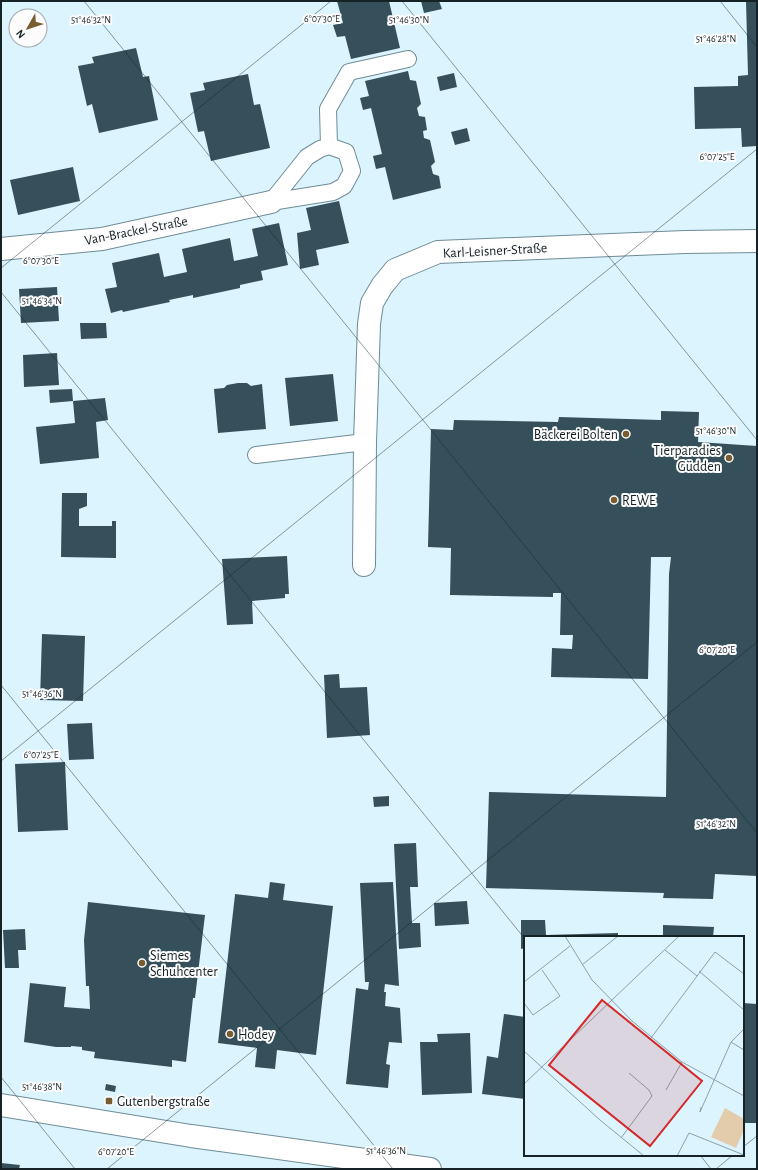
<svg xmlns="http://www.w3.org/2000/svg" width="758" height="1170" font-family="'Alegreya Sans',sans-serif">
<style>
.building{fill:#35505a}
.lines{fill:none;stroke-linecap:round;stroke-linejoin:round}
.service-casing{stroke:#6f8c97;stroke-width:18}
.minor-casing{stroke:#6f8c97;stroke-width:24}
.secondary-casing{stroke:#6f8c97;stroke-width:24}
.service{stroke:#fff;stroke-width:16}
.minor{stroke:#fff;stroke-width:22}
.secondary{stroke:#fff;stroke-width:22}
.ticks{fill:none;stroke:#172227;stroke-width:1;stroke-opacity:0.45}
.poi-dot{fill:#795c2f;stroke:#fcfcfc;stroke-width:1.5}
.labels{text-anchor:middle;stroke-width:4;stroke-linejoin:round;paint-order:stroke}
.street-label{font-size:14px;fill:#172227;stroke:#fcfcfc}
.poi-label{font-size:14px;fill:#172227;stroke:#fcfcfc;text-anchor:start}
.inset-road{fill:none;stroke:#8da0a8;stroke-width:1}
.view{fill:#d62828;fill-opacity:0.15;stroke:#d62828;stroke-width:2}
.inset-edge{fill:none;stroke:#172227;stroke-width:2}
.ticks-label{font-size:10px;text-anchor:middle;fill:#172227;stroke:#fcfcfc;stroke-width:4;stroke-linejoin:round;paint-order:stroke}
</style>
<rect width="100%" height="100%" fill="#dbf4fe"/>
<path class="building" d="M337,1H389L400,48L351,59L345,36L337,37L333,25L343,23Z
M421,1H439L442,9L424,13Z
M746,1H757V146L742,147L741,128L695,129L694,87L738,86V76L748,75Z
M136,48L143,77L149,76L158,120L99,133L92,104L87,106L78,66L94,63L92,57Z
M408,71L410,80L416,81L421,104L417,108L419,116L425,117L427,130L423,131L424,138L430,140L435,162L431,166L433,174L439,176L441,188L393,200L385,167L376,169L373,156L382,154L371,108L363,110L360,98L369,96L365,81Z
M454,73L457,87L440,91L437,77Z
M248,74L254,105L260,104L270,148L211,161L204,131L198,132L190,93L205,90L203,83Z
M467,128L470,141L455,145L451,132Z
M73,167L80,201L18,215L10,180Z
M339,201L349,243L316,250L319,265L300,269L297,233L311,230L306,208Z
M279,223L288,265L261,271L263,280L240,285V288L193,298V295L169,300L170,302L146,307L123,312L122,310L111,313L105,289L117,287L112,263L159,253L164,277L187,272L182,249L230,238L234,261L258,256L252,229Z
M57,287L59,321L21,323L19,289Z
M80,323H106L107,338L81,339Z
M57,353L59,385L24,387L23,355Z
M333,374L338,421L290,426L285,378Z
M238,383H247L251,386L262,384L266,429L218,433L214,389L224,388L227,385Z
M72,389L73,401L105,398L108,420L96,422L99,458L40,464L36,427L75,423L73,401L50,403L49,390Z
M661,411L699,412L698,442L757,446V876L715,874L713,899L663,898L664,893L486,888L489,792L666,797L669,574L671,557H651L648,679L551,677L552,648L572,649L573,635H560L561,593H553V597L450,595L451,548L428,547L431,429L453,430L454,420L558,422L559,417L661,420Z
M62,493H87V506L79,509V526H112V521H116V558L61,557Z
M287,556L289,594H285V598L252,601L253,624L227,625L222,559Z
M42,634L85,636L83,701L40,700Z
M339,674L340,688L367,687L370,735L327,738L324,675Z
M92,723L94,759L69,760L67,724Z
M65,762L68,830L18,832L15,764Z
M389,796V806L374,807L373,797Z
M416,843L418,887H410L412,923H420L421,947L399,949L394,844Z
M270,882L285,884L283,900L333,906L316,1055L277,1050L275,1069L255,1067L257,1048L218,1043L235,895V894L268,898Z
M393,882L399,986L385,984L384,992H386L385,1006L400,1008L402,1043L389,1042L386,1064L390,1065L388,1088L346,1084L356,988L368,990L369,982H365L360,883Z
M467,901L469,924L435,926L434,903Z
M88,902L205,915L195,998H193L186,1062L172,1060V1067L94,1058L95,1052L82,1050V1047L71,1046V1047H56L24,1042L30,983L66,987L64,1007L90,1009L89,986H86L84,940Z
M521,920H545L546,935L618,933V937H525V948L521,949Z
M663,925L714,927L713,937H663Z
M25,929L26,950H18L19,968H5L3,930Z
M743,1003L757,1004V1123H743Z
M504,1014L525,1017V1099L482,1094L487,1056L498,1058Z
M470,1033L472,1093L422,1095L420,1042H438L437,1034Z
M106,1084L116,1086L115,1092L105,1090Z
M1,1163L20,1165L19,1169H1Z"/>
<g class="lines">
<g class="service-casing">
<path id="service" d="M329,146L346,152L352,171L344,186L333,192L271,202L307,157L320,149Z
M329,146L328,109L349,72L408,59
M256,455L365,442"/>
</g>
<g class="minor-casing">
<path id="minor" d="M1,249L102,239L271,202
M364,565L365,442L369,324L372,303L382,286L395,270L438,252L685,242L757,241"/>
</g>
<g class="secondary-casing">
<path id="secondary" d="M1,1105L191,1136L430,1169"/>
</g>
<use href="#service" class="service"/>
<use href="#minor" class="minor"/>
<use href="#secondary" class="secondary"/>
</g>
<path class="ticks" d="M84,1L757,833M402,1L757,440M720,1L757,47M1,268L331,1M1,292L525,939M1,685L393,1169M1,761L757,149M1,1077L75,1169M743,1147L757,1136M700,1155L711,1169M107,1169L757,642M716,1169L733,1155"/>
<g class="poi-dot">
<circle cx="626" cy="434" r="4"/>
<circle cx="729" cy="458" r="4"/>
<circle cx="614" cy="500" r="4"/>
<circle cx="142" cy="963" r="4"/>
<circle cx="230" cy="1034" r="4"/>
<rect x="105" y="1097" width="8" height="8" rx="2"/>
</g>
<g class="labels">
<g class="street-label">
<text transform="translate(136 230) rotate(-11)" y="5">Van-Brackel-Straße</text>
<text transform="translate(495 250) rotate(-3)" y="5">Karl-Leisner-Straße</text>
</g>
<g class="poi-label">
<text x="618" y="439" text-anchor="end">Bäckerei Bolten</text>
<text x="721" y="455" text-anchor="end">Tierparadies<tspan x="721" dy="16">Güdden</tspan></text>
<text x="622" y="505">REWE</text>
<text x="150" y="960">Siemes<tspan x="150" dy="16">Schuhcenter</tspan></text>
<text x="238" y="1039">Hodey</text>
<text x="117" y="1106">Gutenbergstraße</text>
</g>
</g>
<g transform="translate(524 936)">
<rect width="220" height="220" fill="#dbf4fe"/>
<path d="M201,172L220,183V194L212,212L187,201Z" fill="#e2ccac"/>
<path class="inset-road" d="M41,0L68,44L108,85L158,126L220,160M141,14L173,40M58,29L94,0M175,35L220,74M0,46L46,10M0,67L9,79L36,60L18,34M127,102L191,16L220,38M207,106L220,114M0,115L76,184L120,220M0,148L155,0M142,154L158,126M177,171L176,176L207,106L220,93M97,202L128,160L125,154L105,137M153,220L165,197L220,219"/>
<path class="view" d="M78,64L178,145L126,210L25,129Z"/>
<rect width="220" height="220" class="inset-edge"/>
</g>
<g class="ticks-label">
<text x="322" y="22">6°07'30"E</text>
<text x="91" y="23">51°46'32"N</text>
<text x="409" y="23">51°46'30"N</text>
<text x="716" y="42">51°46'28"N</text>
<text x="717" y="160">6°07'25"E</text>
<text x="41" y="264">6°07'30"E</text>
<text x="42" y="304">51°46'34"N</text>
<text x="716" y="434">51°46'30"N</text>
<text x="717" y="653">6°07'20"E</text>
<text x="42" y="697">51°46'36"N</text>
<text x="41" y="758">6°07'25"E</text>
<text x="716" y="827">51°46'32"N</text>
<text x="42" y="1090">51°46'38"N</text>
<text x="386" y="1154">51°46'36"N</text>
<text x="116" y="1155">6°07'20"E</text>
</g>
<rect width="758" height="1170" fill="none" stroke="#172227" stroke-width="4"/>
<g transform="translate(28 28) rotate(231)"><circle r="19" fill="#fcfcfc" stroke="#a0a5a7"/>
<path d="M0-3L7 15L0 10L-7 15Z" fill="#795c2f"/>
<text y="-6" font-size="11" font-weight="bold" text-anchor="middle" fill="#172227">N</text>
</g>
</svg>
